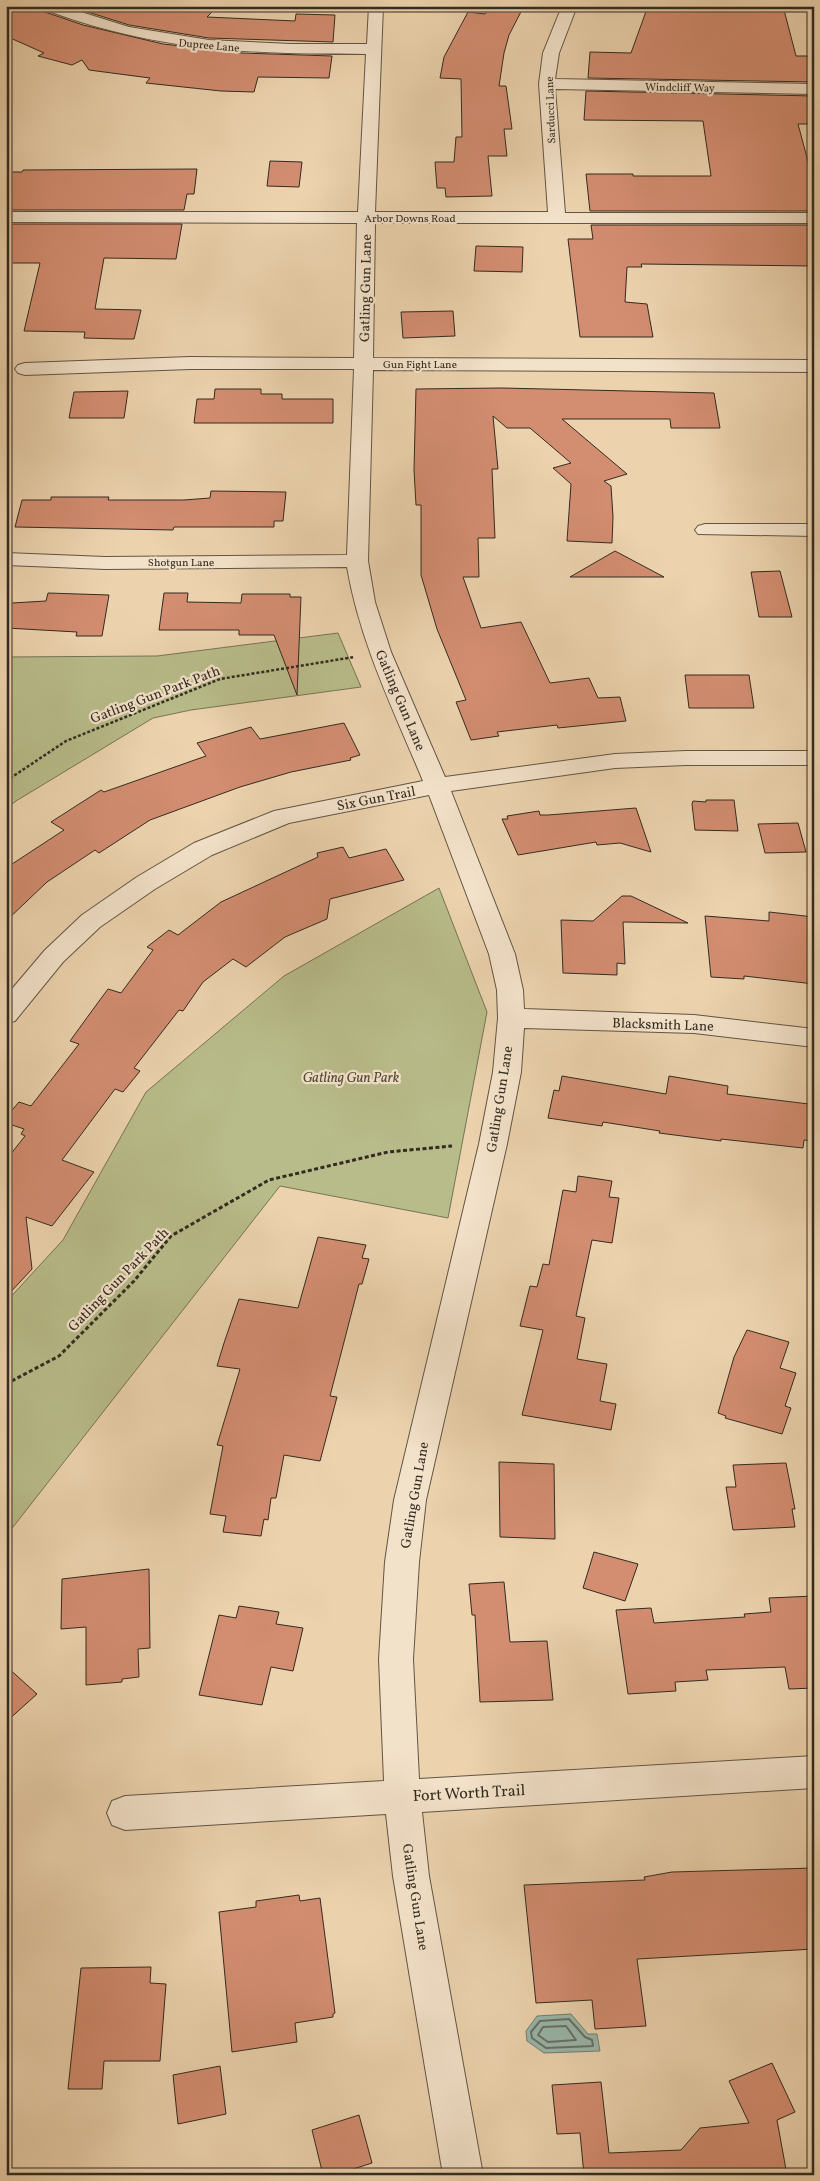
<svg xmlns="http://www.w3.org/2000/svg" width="820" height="2181" font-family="Vollkorn,serif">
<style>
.green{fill:#b8bc8a;stroke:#767455}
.water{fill:#99b7ac;stroke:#707f74}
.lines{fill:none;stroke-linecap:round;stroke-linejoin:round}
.shore{stroke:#667166;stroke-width:2}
.building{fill:#d38d71;stroke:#332b20}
.street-casing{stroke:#615544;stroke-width:2}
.path-far1{stroke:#332b20;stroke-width:2.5;stroke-dasharray:3 2;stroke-linecap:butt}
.path{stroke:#332b20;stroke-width:3;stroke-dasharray:4 2.5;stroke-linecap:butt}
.street{fill:#f3e2ca;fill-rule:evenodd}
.labels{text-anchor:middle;stroke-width:4.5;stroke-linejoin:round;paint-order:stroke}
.far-street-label{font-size:11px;fill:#332b20;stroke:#f3e2ca}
.street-label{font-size:14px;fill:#332b20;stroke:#f3e2ca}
.park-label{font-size:14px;font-style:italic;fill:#4e4835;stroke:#f3e2ca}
.near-street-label{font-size:16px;fill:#332b20;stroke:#f3e2ca}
</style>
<rect width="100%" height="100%" fill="#ecd3ae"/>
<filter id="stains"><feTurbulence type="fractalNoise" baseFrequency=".004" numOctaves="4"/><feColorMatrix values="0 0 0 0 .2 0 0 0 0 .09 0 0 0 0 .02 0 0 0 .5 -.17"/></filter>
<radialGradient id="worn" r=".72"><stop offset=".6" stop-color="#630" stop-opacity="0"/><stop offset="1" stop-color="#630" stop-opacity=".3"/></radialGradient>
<path class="green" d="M338,633L361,687L191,710L153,718L16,801L6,809V657L157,656Z
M439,888L487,1012L448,1218L280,1186L6,1536V1302L63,1240L146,1092L284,976Z"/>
<path class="water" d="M571,2014L588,2034H597L600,2051L544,2053L527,2041L526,2031L537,2016Z"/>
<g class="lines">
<path class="shore" d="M569,2019L585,2037L592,2040L593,2046L546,2048L532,2038L531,2032L540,2021Z
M566,2026L576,2040L548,2042L538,2035L543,2027Z"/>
</g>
<path class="building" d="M6,6H39L42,11L83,25L163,44L242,53L332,56L329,78L258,77L254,92L221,91L146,83L150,78L89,70L82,60L72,65L38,56L44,53L6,36Z
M69,6H218L207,17L295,21L296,14L335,15L333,42L209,38L129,25Z
M490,6H524L509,35L504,53L499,86H506L512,129H504L507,156H488L492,196L446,197L445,188H437L435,162H454L456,137H462L461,79L440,78L444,57L468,12L485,14Z
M648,6H783L796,56H814V82L588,78L590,52L631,53Z
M586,91L814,96V124H798L814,184V211H590L586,174H633V176H711L703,121L584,120Z
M270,161L302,162L299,187L267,186Z
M197,169L194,194H187L184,210H6V172H22L23,170Z
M6,224H182L176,259L104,258L95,309L141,310L134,339H123L84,338L85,332L24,331L40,263H6Z
M591,225H814V266L641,264L642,267H627L625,302L647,304L653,337H580L568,239H593Z
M476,246L523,247L522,272L474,271Z
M453,311L455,336L403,338L401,312Z
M502,388L714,393L720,428H671L670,419H562L627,474L604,481L611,486L613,517L612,543L567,541L571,484L553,468L571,463L530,428H507L493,416L498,469H492L495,538H478L479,577H463L481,628L521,622L550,683L589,678L598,698L620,697L626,721L558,728L557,725L497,732L499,736L471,740L456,702L466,700L437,629L421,575V505H416L414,470L416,389Z
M215,389H261V394H282V399H333V423H194L197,399H214Z
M128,391L124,418H69L74,392Z
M211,491L286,492L283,521H274V527H174L173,530L15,527L22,500H51V497H109L108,500H184L210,498Z
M615,551L664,577H570Z
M780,571L792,617H759L751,572Z
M48,593L109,595L102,636H76L77,632L6,628L12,603L46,601Z
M164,593H188L187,602L241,603L242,594H290V597H301L297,695L274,635H239V630H159Z
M685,675H749L754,708H689Z
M344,723L360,755L350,758L351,760L291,772L240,787L150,820L99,853L95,850L47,882L6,921V868L64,830L51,822L101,790L104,792L206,756L197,743L251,727L260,739Z
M706,800H734L738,831L695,830L692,804L693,801L706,802Z
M636,808L651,852L620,843L597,845L596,842L518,855L502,819H508L507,816L539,811L540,815H548Z
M798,823L806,852L765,853L758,824Z
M343,847L349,858L386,849L404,880L330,899L327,919L285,937L246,967L233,959L203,982L183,1011L179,1010L134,1068L140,1071L123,1092L115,1089L62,1160L94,1172L52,1226L26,1217L32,1269L6,1297V1160L25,1136L21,1134L24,1129L6,1123V1117L19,1102L31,1106L79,1044L70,1041L94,1008L108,989L121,993L153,950L147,947L169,930L178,935L221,902L318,857L317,853Z
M622,896H631L688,923L623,922L625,964L617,963V975L563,973L561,920L593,921Z
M769,912L814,917V984L744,976V979L711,977L705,916L769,921Z
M562,1076L666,1094L669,1076L728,1086L727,1094L809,1104V1106L814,1107V1141L804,1140L803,1148L721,1139V1141L659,1133L660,1131L603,1122L602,1126L548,1118L554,1090L559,1091Z
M578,1176L612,1181L609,1197L619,1198L612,1243L592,1240L576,1316L585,1318L577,1359L607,1364L600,1401L616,1404L611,1430L522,1415L543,1330L520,1326L530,1286L537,1287L543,1264L549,1265L563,1190L576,1192Z
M318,1237L366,1245L362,1258L369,1259L362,1284H359L330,1396L337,1397L320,1461L284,1455L276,1498H271L268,1520L264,1519L261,1536L223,1532L226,1516L210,1514L223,1446L217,1445L240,1369L217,1366L224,1343L239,1299L298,1308Z
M747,1330L789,1342L780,1368L796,1373L785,1406L791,1408L782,1434L725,1418L726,1416L718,1413L734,1357Z
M499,1462L554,1464L555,1539L500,1537Z
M786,1463L795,1509H792L795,1527L733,1530L726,1487H736L733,1465Z
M594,1552L638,1564L625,1601L583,1588Z
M149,1569L150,1648L138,1649L139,1677L122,1679V1682L86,1685V1627L61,1629L62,1579Z
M504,1582L510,1642L547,1641L553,1700L480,1702L475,1615H472L469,1584Z
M814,1596V1688L789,1689L785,1667L706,1670L708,1680L675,1682L676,1691L628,1694L616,1610L651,1608L654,1623L745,1617L744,1614L771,1612L769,1598Z
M239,1606L279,1612L276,1624L303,1628L293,1671L271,1667L262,1705L199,1695L219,1615L236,1618Z
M6,1666L37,1694L6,1722Z
M814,1868V1949L637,1959L646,2026L595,2029L592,2000L536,2003L524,1885L645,1880L644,1877L672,1872Z
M299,1895L300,1901L320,1898L335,2013L333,2014V2017L295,2023L297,2042L232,2052L219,1912L256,1907V1901Z
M151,1967L150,1983L166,1984L160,2061H104L102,2089H68L81,1968Z
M772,2063L795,2112L777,2120L787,2175H584L580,2133L557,2134L552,2085L601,2082L609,2153L681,2150L700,2128L749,2123L729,2081Z
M220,2066L226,2114L178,2124L173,2075Z
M359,2115L372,2163L347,2171L348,2175H323L312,2130Z"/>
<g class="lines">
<g class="street-casing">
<path id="street" d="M41,6H62L129,27L209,40L291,44H367L369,6H383L375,212H548L539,84L543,53L562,6H577L559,53L555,79L814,84V94L555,89L565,213H814V223H375L373,358L814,360V372L373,370L368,561L375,602L391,652L445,777L615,754L686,751H814V765H686L615,768L451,791L515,954L523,990L524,1009L694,1015L814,1029V1047L694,1033L524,1028L521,1072L507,1144L426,1500L419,1562L413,1659L419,1779L814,1756V1788L422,1812L429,1876L483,2175H443L393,1876L386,1814L125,1830L112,1825L107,1813L112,1801L125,1796L384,1781L379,1659L385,1562L394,1500L479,1144L493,1072L498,1018L497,990L489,954L429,795L289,823L212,855L155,889L100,927L63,962L15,1021L6,1023V996L45,950L82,915L137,877L194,843L274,811L423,781C394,711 360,643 347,567L105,569L6,565V553L105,557L347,555L354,369H190L25,375L18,373L15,369L18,365L25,363L190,357L354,358L357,223L6,222V212H358L366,54C249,54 154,51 43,9Z
M705,524H814V536L698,534L695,530L698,526Z"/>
</g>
<path class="path-far1" d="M6,781L66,741L220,679L354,657"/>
<path class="path" d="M6,1384L59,1356L134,1281L171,1236L269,1180L388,1152L452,1146"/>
<use href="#street" class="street"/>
</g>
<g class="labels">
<g class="far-street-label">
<text transform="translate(209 45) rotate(5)" y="4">Dupree Lane</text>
<text transform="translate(680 87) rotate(1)" y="4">Windcliff Way</text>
<text transform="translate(550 110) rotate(-92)" y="4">Sarducci Lane</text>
<text x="410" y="222">Arbor Downs Road</text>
<text x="420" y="368">Gun Fight Lane</text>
<text x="181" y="566">Shotgun Lane</text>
</g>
<g class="street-label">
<text transform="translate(365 288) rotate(-89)" y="5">Gatling Gun Lane</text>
<text transform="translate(155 694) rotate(-21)" y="5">Gatling Gun Park Path</text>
<text transform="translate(401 700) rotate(67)" y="5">Gatling Gun Lane</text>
<text transform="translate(376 798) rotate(-11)" y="5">Six Gun Trail</text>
<text transform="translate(663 1024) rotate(2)" y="5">Blacksmith Lane</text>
<text transform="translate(499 1099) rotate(-81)" y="5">Gatling Gun Lane</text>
<text transform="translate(118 1279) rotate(-46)" y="5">Gatling Gun Park Path</text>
<text transform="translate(414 1495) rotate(-80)" y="5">Gatling Gun Lane</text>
<text transform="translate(416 1897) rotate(81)" y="5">Gatling Gun Lane</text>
</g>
<g class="park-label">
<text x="351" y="1082">Gatling Gun Park</text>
</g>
<g class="near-street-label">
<text transform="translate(469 1792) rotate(-3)" y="6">Fort Worth Trail</text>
</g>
</g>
<rect width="820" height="2181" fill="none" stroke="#ecd3ae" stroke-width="25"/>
<rect x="8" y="8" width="805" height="2166" fill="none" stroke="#332b20" stroke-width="2.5"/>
<rect x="12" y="12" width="795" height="2156" fill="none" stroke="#332b20"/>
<rect width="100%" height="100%" filter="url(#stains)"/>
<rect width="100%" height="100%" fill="url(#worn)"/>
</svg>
